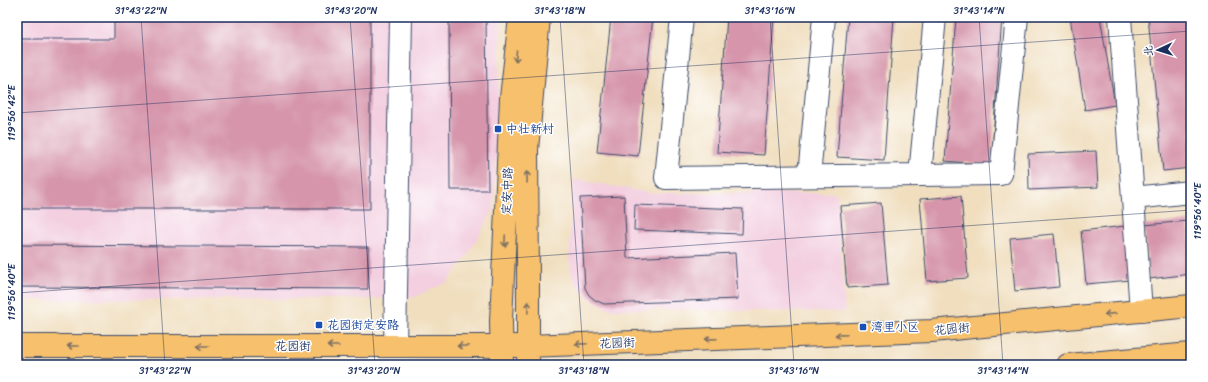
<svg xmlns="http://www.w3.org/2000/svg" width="1208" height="382" font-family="Sriracha,'LXGW WenKai TC',sans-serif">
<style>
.built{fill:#f3cfe0}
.building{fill:#d695ab}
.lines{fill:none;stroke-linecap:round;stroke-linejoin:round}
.minor-casing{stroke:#3b496c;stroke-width:24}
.major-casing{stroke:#3b496c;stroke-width:24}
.minor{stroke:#fff;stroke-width:22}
.major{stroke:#f7c06c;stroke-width:22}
.oneway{stroke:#7e7064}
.ticks{fill:none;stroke:#1b2f5e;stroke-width:1;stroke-opacity:0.45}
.transit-dot{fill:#1a4fb4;stroke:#fff;stroke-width:1.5}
.labels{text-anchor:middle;stroke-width:3;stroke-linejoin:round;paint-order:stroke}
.transit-label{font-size:12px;fill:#164399;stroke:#fff;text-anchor:start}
.street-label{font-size:12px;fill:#1b2f5e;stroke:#fff}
.neatline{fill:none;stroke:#1b2f5e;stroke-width:1.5}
.ticks-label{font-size:10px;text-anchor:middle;fill:#1b2f5e}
</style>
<rect width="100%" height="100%" fill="#fff"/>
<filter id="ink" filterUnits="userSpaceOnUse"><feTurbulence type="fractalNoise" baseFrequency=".025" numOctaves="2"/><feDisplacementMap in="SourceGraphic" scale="8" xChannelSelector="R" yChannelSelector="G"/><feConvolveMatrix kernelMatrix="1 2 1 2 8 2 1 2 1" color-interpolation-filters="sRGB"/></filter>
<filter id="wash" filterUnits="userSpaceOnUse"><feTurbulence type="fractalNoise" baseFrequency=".012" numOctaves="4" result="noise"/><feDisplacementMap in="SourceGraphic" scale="16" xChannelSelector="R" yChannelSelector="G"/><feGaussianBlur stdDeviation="0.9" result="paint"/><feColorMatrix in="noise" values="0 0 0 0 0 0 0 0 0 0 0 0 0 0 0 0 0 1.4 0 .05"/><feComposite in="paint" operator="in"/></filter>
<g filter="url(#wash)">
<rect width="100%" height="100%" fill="#f0debe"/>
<path class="built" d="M27,17H503L501,23L494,209L467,256L448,282L414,297L372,299L17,300V21Z
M573,179L651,193H837L845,312L609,309L588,298L573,280L569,259Z"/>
<g id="blocks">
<path class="building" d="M114,17H370V209H17V39H114Z
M449,17H486L488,190H450Z
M611,17H653L638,156L597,152Z
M727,17H774L764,155L717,152Z
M848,17H894L884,160L837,157Z
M956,17H1002L991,165L945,161Z
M1070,17H1100L1115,105L1085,110Z
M1148,17H1190L1191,168L1163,171Z
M1096,151L1098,187L1029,190L1028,154Z
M624,196L627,258L735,253L738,299L604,304L595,300L589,295L585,288L580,198Z
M961,196L968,278L927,281L920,199Z
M881,203L888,285L847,288L840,206Z
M635,205L743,209L742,234L634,230Z
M1188,221L1191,253V274L1149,279L1144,225Z
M1125,226L1130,280L1086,284L1081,231Z
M1054,234L1059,287L1015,291L1010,238Z
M17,245L368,247V289L17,287Z"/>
</g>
</g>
<g filter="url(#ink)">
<use href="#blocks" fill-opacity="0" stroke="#3b496c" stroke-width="1"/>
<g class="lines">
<g class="minor-casing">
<path id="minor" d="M682,17L666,178L1001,174L1017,17
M1120,17L1141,311
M920,175L935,17
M809,176L824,17
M1133,198L1191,192
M395,346L401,17"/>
</g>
<g class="major-casing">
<path id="major" d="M17,346H527L932,331L1191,306
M502,365L501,321L511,98L520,17
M528,365V275L527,150L539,17
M1068,365L1191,354"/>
</g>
<use href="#minor" class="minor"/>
<use href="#major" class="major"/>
</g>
<defs><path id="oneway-shaft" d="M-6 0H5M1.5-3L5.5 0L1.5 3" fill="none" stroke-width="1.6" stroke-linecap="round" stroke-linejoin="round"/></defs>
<g class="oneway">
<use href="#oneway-shaft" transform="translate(516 56) rotate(96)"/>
<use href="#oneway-shaft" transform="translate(527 177) rotate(-91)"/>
<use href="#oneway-shaft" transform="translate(505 241) rotate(92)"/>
<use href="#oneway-shaft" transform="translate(528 307) rotate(-89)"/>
<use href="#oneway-shaft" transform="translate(1110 314) rotate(174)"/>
<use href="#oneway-shaft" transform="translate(841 335) rotate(178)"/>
<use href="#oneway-shaft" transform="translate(711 339) rotate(178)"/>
<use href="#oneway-shaft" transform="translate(581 344) rotate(178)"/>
<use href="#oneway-shaft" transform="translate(73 346) rotate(180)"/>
<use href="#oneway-shaft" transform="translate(203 346) rotate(180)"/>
<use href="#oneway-shaft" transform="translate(333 346) rotate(180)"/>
<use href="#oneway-shaft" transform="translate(463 346) rotate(180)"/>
</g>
</g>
<path class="ticks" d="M141,17L165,365M350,17L375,365M560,17L584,365M770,17L794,365M979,17L1003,365M1189,17L1191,49M17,113L1191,31M17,293L1191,210"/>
<g class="transit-dot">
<rect x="494" y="125" width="8" height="8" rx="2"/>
<rect x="315" y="321" width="8" height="8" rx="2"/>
<rect x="859" y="323" width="8" height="8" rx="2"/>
</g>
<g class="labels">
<g class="transit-label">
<text x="506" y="133">中壮新村</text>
<text x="327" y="329">花园街定安路</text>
<text x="871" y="331">湾里小区</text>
</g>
<g class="street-label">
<text transform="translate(507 191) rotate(-88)" y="4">定安中路</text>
<text transform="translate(952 329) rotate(-5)" y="4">花园街</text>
<text transform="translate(617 343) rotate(-2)" y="4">花园街</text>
<text x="293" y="350">花园街</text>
</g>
</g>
<rect width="1208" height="382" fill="none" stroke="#fff" stroke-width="44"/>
<g transform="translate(1158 50) rotate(266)" stroke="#ffffff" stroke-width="3" paint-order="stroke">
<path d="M0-3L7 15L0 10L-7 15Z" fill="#1b2f5e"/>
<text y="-6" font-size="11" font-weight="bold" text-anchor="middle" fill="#1b2f5e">北</text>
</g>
<rect x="22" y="22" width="1164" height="338" class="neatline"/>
<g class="ticks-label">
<text x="141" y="14">31°43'22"N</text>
<text x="351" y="14">31°43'20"N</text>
<text x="560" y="14">31°43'18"N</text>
<text x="770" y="14">31°43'16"N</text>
<text x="979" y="14">31°43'14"N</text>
<text transform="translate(11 113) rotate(-90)" y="4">119°56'42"E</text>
<text transform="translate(1197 211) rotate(-90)" y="4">119°56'40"E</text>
<text transform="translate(11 292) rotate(-90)" y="4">119°56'40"E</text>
<text x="165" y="374">31°43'22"N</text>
<text x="374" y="374">31°43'20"N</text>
<text x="584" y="374">31°43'18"N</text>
<text x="794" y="374">31°43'16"N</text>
<text x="1003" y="374">31°43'14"N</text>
</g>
</svg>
